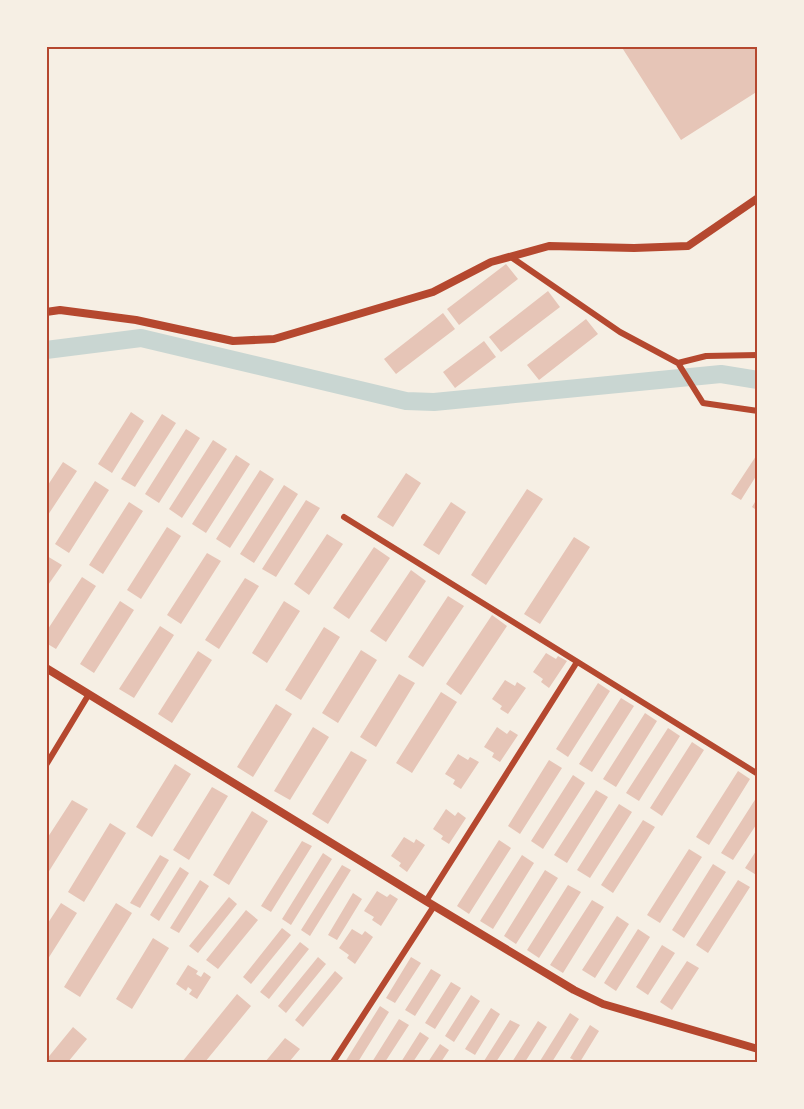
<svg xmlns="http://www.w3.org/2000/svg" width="804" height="1109" font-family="Raleway,sans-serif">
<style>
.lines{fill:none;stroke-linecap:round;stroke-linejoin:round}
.river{stroke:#c9d6d2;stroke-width:18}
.building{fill:#e6c5b7}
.minor{stroke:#b5482f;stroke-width:6}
.tertiary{stroke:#b5482f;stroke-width:8}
.neatline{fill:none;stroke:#b5482f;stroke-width:2}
</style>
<rect width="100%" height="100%" fill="#f6efe4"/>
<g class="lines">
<path class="river" d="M46,350L141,338L406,401L434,402L721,374L758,380"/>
</g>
<path class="building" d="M621,46H758V91L681,140Z
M506,264L518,279L459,325L447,309Z
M548,291L560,307L501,352L489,337Z
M443,313L455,329L396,374L384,359Z
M586,319L598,334L539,380L527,365Z
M484,341L496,357L455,388L443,372Z
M131,412L144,421L112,473L98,464Z
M162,414L176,423L135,487L121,479Z
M186,429L200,438L159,503L145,494Z
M213,440L227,449L182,518L169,509Z
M758,453V473L741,500L731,494Z
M236,455L250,464L206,533L192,524Z
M63,462L77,471L46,518V488Z
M260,470L274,479L230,548L216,539Z
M406,473L421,483L393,527L377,517Z
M95,481L109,490L69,553L55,544Z
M284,485L298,494L254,563L240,554Z
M527,489L543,499L486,585L471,575Z
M758,497V511L752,507Z
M306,500L320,508L276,577L262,569Z
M129,502L143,511L103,574L89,565Z
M451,502L466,512L439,555L423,545Z
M167,527L181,536L141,599L127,590Z
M327,534L343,544L309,595L294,584Z
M574,537L590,547L540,624L524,614Z
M374,547L390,558L349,619L333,608Z
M207,553L221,561L181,624L167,615Z
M47,556L62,565L46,588V557Z
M411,570L426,581L386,642L370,631Z
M82,577L96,586L56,649L46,643V632Z
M245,578L259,586L219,649L205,640Z
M448,596L464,606L423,667L408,657Z
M120,601L134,610L94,673L80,664Z
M284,601L300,611L267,663L252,653Z
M492,615L507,626L461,695L446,684Z
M160,626L174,635L134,698L119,689Z
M324,627L340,637L301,700L285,690Z
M361,650L377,660L338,723L322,713Z
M198,651L212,660L172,723L158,714Z
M546,653L556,659L558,656L567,661L549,688L541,682L543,679L533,672Z
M399,674L415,683L376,747L360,737Z
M505,680L515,686L517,682L526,688L508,714L500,709L502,706L492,699Z
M598,683L610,691L568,757L556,749Z
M441,692L457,702L412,773L396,763Z
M621,698L634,706L592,772L579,764Z
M276,704L292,714L253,777L237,767Z
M645,713L657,721L616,787L603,779Z
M313,727L329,737L290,800L274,791Z
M497,727L507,734L510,730L518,735L500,762L492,757L494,753L484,747Z
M668,728L680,736L639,801L626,793Z
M692,742L704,750L662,816L650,808Z
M351,751L367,760L328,824L312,814Z
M458,754L468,760L470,757L479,762L461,789L453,784L455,780L445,774Z
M549,760L562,768L520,834L508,826Z
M175,764L191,774L152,837L136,827Z
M738,771L750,779L709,845L696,837Z
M573,775L585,783L543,849L531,841Z
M212,787L228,796L189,860L173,850Z
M596,790L608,797L567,863L554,855Z
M758,795V822L733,860L721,853Z
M72,800L88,809L46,876V840Z
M619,804L632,812L590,878L577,870Z
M446,809L455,816L458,812L466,818L449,844L441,839L443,836L433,829Z
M252,811L268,821L229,885L213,875Z
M643,820L655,827L613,893L601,885Z
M110,823L126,833L84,902L68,892Z
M404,837L414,843L416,839L425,845L407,872L399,866L401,863L391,856Z
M499,840L511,848L469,914L457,906Z
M302,841L312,846L271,912L261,906Z
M758,848V876L745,868Z
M689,849L702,857L660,923L647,915Z
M323,853L332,859L291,925L282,919Z
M160,855L169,860L140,908L130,903Z
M522,855L534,863L493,929L480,921Z
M713,864L726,872L684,938L672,930Z
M342,865L351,870L310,936L301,930Z
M180,867L189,873L159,921L150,915Z
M545,870L558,878L516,944L504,936Z
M200,880L209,886L179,933L170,928Z
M738,880L750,887L708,953L696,945Z
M568,885L581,892L539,958L527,950Z
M377,891L387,897L390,894L398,899L381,926L372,920L374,917L364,911Z
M353,893L362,899L337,940L328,935Z
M229,897L237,904L198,953L189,946Z
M592,900L604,907L563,973L550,965Z
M61,903L77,913L46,962V926Z
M116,903L132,913L80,997L64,987Z
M246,910L258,920L218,969L206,960Z
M617,916L629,924L595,978L582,970Z
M282,928L291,935L251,984L243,977Z
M352,929L362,935L365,931L373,937L355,964L347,958L349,955L339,948Z
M638,929L650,937L616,991L604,983Z
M153,938L169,948L132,1009L116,999Z
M300,942L309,949L269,999L260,992Z
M662,945L675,953L648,995L636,987Z
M318,957L326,964L286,1013L278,1006Z
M411,957L421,963L395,1003L386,998Z
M687,961L699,968L672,1010L660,1002Z
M188,965L198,971L196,974L201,977L204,972L211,977L197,999L189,994L192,990L188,987L186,991L176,984Z
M431,969L441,975L415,1016L405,1010Z
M335,971L343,978L303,1027L295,1020Z
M451,982L461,988L435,1029L425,1023Z
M237,994L251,1006L205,1062H182Z
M471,995L480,1001L454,1042L445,1036Z
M380,1006L389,1012L358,1062H345Z
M491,1008L500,1014L475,1055L465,1049Z
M570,1013L579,1019L552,1062H543L540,1061Z
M399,1019L409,1025L385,1062H372Z
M510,1020L520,1025L496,1062H488L484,1061Z
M538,1021L547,1027L525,1062H512Z
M590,1025L599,1031L580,1062H577L570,1058Z
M73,1027L87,1039L68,1062H46V1060Z
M420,1032L429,1038L413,1062H401Z
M285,1038L300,1049L289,1062H265Z
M440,1044L449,1050L441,1062H428Z"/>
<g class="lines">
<path class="minor" d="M511,257L620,332L678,363L703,403L758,411
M678,363L706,356L758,355
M344,517L758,774
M46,765L89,694
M426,901L577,662
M333,1062L434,906"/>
<path class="tertiary" d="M46,312L60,310L136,320L233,341L274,339L433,292L491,262L549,246L634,248L688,246L758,198
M46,668L426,901L574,990L603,1004L758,1049"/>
</g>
<rect width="804" height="1109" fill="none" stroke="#f6efe4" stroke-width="96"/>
<rect x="48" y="48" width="708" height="1013" class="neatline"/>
</svg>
